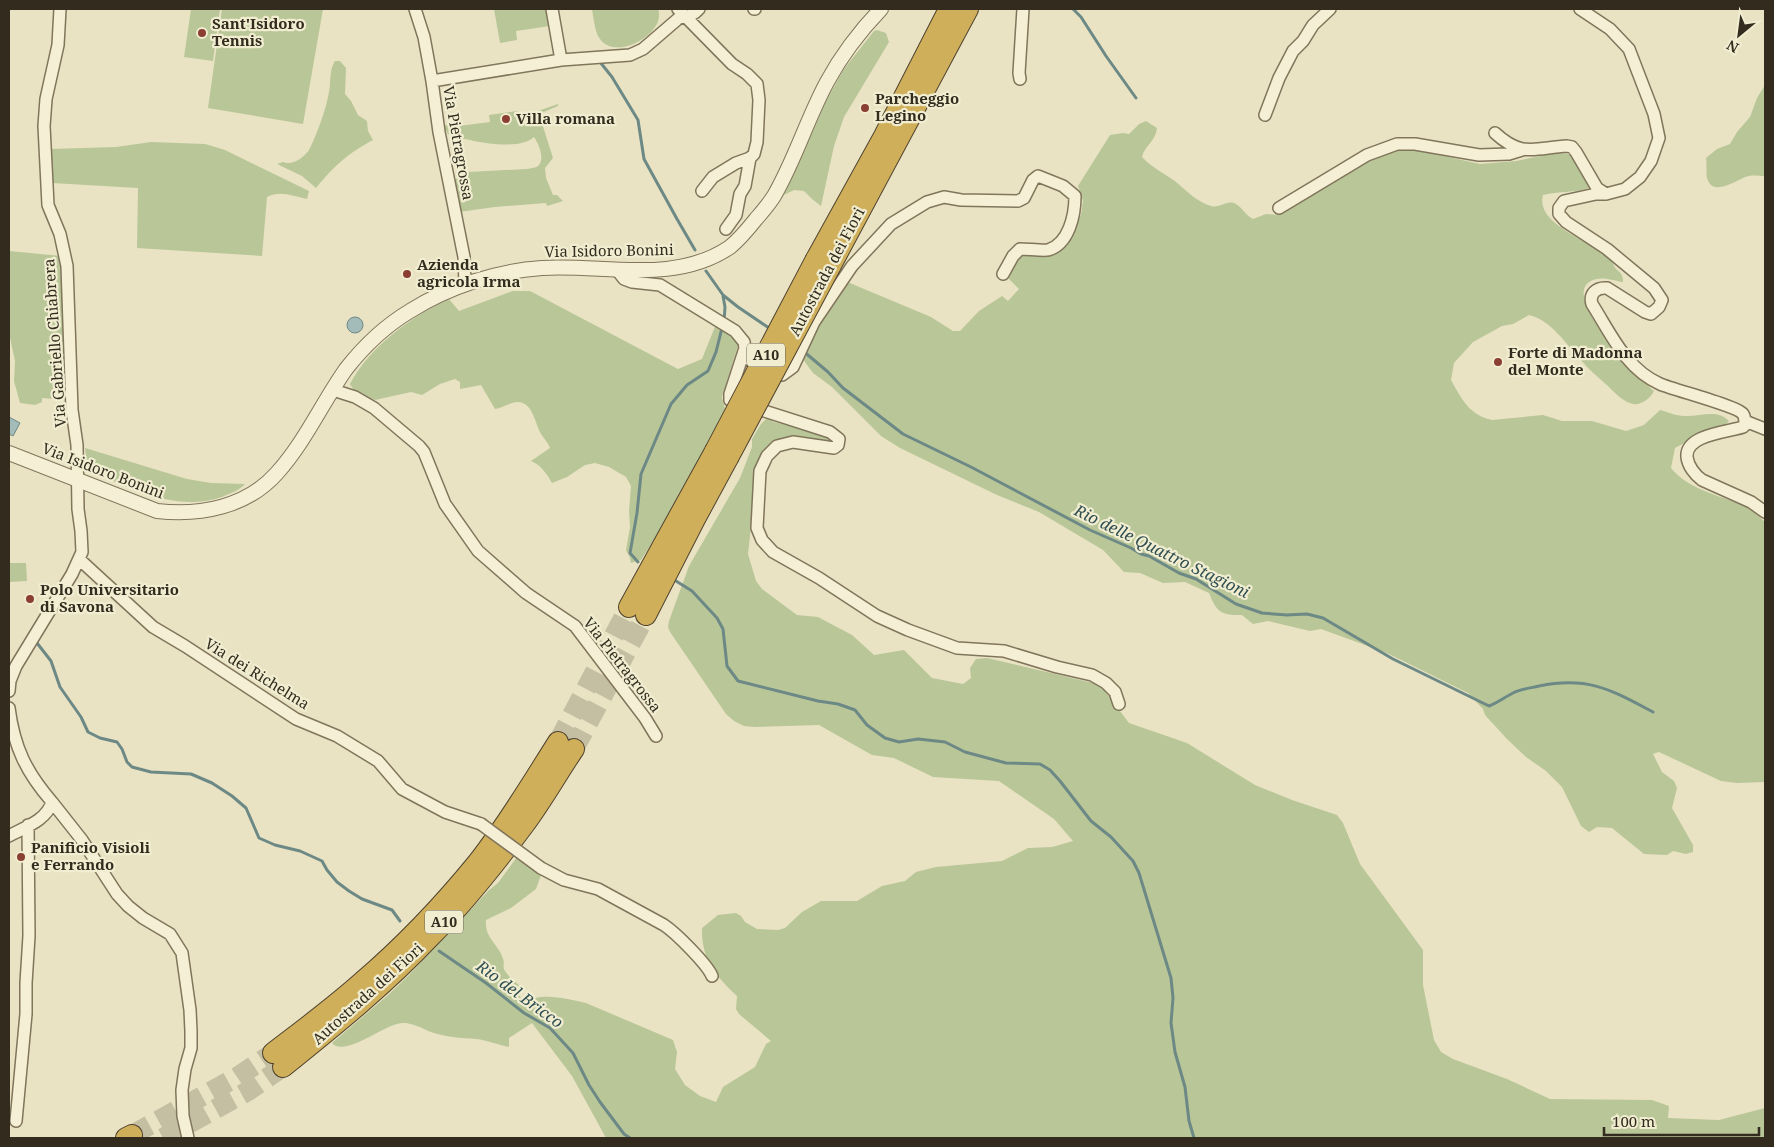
<svg xmlns="http://www.w3.org/2000/svg" width="1774" height="1147" viewBox="0 0 1774 1147" font-family="'Noto Serif',serif">
  <style>
    .green { fill: #b9c698 }
    .water { fill: #a4bcb9; stroke: #6d8986 }
    .lines { fill: none; stroke-linecap: round; stroke-linejoin: round }
    .stream { stroke: #6d8986; stroke-width: 3 }
    .motorway-tunnel { stroke: #c4bea2; stroke-width: 20; stroke-dasharray: 20 10; stroke-linecap: butt }
    .minor-casing { stroke: #81755c; stroke-width: 14 }
    .tertiary-casing { stroke: #81755c; stroke-width: 16 }
    .motorway-casing { stroke: #4f432f; stroke-width: 22 }
    .minor { stroke: #f5f0d5; stroke-width: 11 }
    .tertiary { stroke: #f5f0d5; stroke-width: 14 }
    .motorway { stroke: #d0af5b; stroke-width: 20 }
    .minor-bridge-casing { stroke: #81755c; stroke-width: 14; stroke-linecap: butt }
    .motorway-bridge-casing { stroke: #4f432f; stroke-width: 22; stroke-linecap: butt }
    .minor-bridge { stroke: #f5f0d5; stroke-width: 11 }
    .motorway-bridge { stroke: #d0af5b; stroke-width: 20 }
    .poi-dot { fill: #8a3f32; stroke: #f1edd1; stroke-width: 2 }
    .labels { text-anchor: middle; stroke-width: 4.5; stroke-linejoin: round; paint-order: stroke }
    .shield { fill: #f1edd1; stroke: #6b6554; stroke-width: 1 }
    .shield-label { font-size: 14px; font-weight: bold; fill: #322b1e }
    .poi-label { font-size: 15px; font-weight: bold; fill: #322b1e; stroke: #f1edd1; text-anchor: start }
    .street-label { font-size: 15px; fill: #322b1e; stroke: #f1edd1 }
    .water-label { font-size: 16px; font-style: italic; fill: #2f4e51; stroke: #f1edd1 }
  </style>
  <rect width="100%" height="100%" fill="#e9e3c3"/>
  <!-- green -->
  <path class="green" d="M191,9H220L213,61L184,57Z
    M222,9H323L303,124L208,108Z
    M494,9H547L550,26L516,31L517,40L500,43Z
    M592,9H658C659,11 659,14 659,17C657,38 612,62 598,36C595,30 593,16 592,9Z
    M877,30L886,33L889,42L844,117L834,146L821,206L812,199L804,191L794,190L784,195L827,99L844,69L874,31Z
    M335,61H340L346,68L345,94L351,101L358,115L367,121L368,131L373,140C347,154 335,165 316,188L302,176L277,164L283,162C293,166 304,157 309,150C317,134 326,110 329,92C331,82 329,70 335,61Z
    M1765,85V176C1760,176 1754,175 1749,176C1738,178 1713,199 1707,178C1706,172 1707,164 1706,158L1717,149L1730,144L1737,132L1750,117L1757,98Z
    M558,104V106L539,114L553,158L545,168L546,178L553,195H557L563,201L547,206L546,203L495,207L459,212L454,179L464,178L468,172L527,169C531,168 537,168 539,165C545,157 538,143 534,137C519,152 467,141 448,134L442,125L459,126L490,122L489,115L517,111L518,118Z
    M1146,121L1157,128C1156,141 1145,145 1142,157C1152,168 1164,173 1176,182C1187,191 1197,202 1211,206C1220,209 1227,199 1236,204C1243,208 1245,215 1253,219L1266,214L1278,215L1348,171L1393,150L1412,149L1480,164L1516,161L1555,153L1570,154L1575,159L1589,188C1574,193 1559,191 1543,195C1535,224 1590,241 1607,256C1612,259 1613,265 1616,269C1621,273 1623,275 1623,282C1616,281 1604,277 1597,279C1550,288 1641,379 1654,391C1651,398 1640,406 1633,404C1622,401 1615,393 1608,386C1598,377 1588,369 1580,359C1565,343 1551,320 1529,315L1513,324L1502,326L1473,342L1454,363L1451,380C1461,398 1470,416 1492,420L1543,415L1562,421H1592L1626,431L1644,425L1660,410C1668,412 1676,416 1684,416C1700,417 1717,408 1729,421L1724,426L1710,429L1675,448L1671,468C1689,491 1725,496 1750,509C1756,512 1760,518 1765,522V782L1737,783L1721,781L1659,752L1653,754L1662,772L1674,781L1677,788L1672,808L1693,845V852L1686,854L1673,851L1667,855L1644,854L1612,828L1597,827L1589,832L1581,826L1562,787L1546,771L1526,757L1507,739L1485,715L1483,709L1468,693L1387,653L1321,629L1310,631L1268,621L1253,624L1242,615C1221,615 1217,613 1209,593L1185,582L1163,583L1140,573L1124,572L1103,550L1039,512L997,495L900,448L881,436L832,387L813,373L802,358L806,344L845,281L931,317L953,331H960L979,311L1002,296L1008,301L1019,289L1006,276L1012,265L1021,255L1041,253L1072,231L1081,215L1083,201L1078,186L1110,135L1123,133L1129,134L1139,124Z
    M151,142L205,144L225,150L309,191L307,199C293,196 280,190 267,197L262,256L137,248L138,188L52,183L50,149L116,147Z
    M9,251L61,256L66,273V387L55,386L54,399L42,398V402L35,405L20,403L14,381L15,361L9,333Z
    M513,291H530L678,369L702,359L716,324L735,334L739,342L722,397L726,413L663,526L641,560L631,563L630,558L626,550L630,527L629,511L631,486L626,477L609,467L595,463L585,465L567,477L552,483C547,474 541,465 531,461L550,448C548,442 543,438 540,432C535,422 532,402 518,402C510,402 503,408 495,409L481,385L460,389V382L455,379L440,384L422,395L411,392L375,400L355,392L350,384C370,346 411,317 449,299L459,311Z
    M767,418L774,422L825,434L833,441L829,444L772,443L753,509L748,554L756,581L762,589L797,615L818,617L852,635L874,655L904,650L932,678L963,684L971,678L970,668L976,659L987,658L1093,683L1104,690L1129,723L1187,743L1255,785L1292,800L1337,815L1343,823L1360,864L1423,950V985L1434,1040L1441,1052L1453,1059L1507,1079L1550,1099L1652,1100L1669,1106L1668,1118L1719,1120L1765,1108V1138H606L572,1076L532,1023L509,1038V1047C498,1045 487,1040 476,1039C460,1038 446,1037 431,1032C422,1028 411,1022 402,1023C384,1024 345,1058 332,1043L387,996L409,975L489,890L498,883L517,857L541,875L536,889L511,908L486,920C484,938 499,944 503,959C505,964 502,966 505,971C509,977 516,983 522,987L519,995L524,1003C540,991 568,999 586,1003L673,1040L677,1052L675,1069L685,1085L700,1096L716,1102L723,1087L755,1067L766,1044L771,1041L739,1014L736,1009L737,996C716,976 701,959 702,928L718,915L736,913L741,916L745,922L757,929L778,930L785,928L802,912L821,901H857L882,886L905,881L916,872L936,867L1002,861L1028,848L1052,847L1073,841L1054,819L999,781L933,777L894,758L872,755L819,725L755,727L744,726L734,721L726,714L670,632L668,627L669,621L689,566L740,478L752,447V439L761,424Z
    M85,448L187,479L211,483L245,484C238,491 231,493 222,497C176,513 130,487 88,471Z
    M9,563H26L27,581L9,582Z"/>
  <!-- water -->
  <path class="water" d="M347 325a8 8 0 1 1 16 0a8 8 0 1 1-16 0Z
    M9,417L20,423L13,436L9,434Z"/>
  <g class="lines">
    <!-- stream -->
    <path class="stream" d="M1073,9L1081,17L1106,56L1136,98
      M600,62L612,77L638,120L644,159L677,219L695,250
      M706,271L723,295L738,307L772,330
      M723,296L725,307L724,322
      M802,350L828,372L843,388L903,434L971,467L1090,530L1131,548L1141,554L1149,556L1179,573L1196,579L1236,604L1262,613L1287,615L1307,614L1323,618L1393,659L1489,706C1497,703 1505,697 1513,693C1520,689 1531,688 1539,686C1589,676 1611,690 1653,712
      M638,562L630,553L637,513L641,474L671,404L687,385L708,371L716,352L722,328
      M676,581L692,591L717,618L723,629L727,666L738,681L818,701L838,704L855,710L867,725L885,738L899,742L918,739L945,742L965,752L1006,763L1040,764L1050,770L1060,781L1091,821L1111,837L1133,861L1139,873L1171,978L1173,998L1171,1023L1175,1052L1185,1087L1189,1121L1194,1138
      M37,643L51,661L60,687L81,717L88,732L100,738L117,742L122,749L127,762L132,767L151,772L191,774L212,783L232,796L246,808L259,838L275,845L300,851L322,861L327,870L337,882L349,891L362,899L392,910L400,921
      M439,951L486,983L524,1013L550,1028L573,1053L589,1085L600,1102L624,1134L630,1138"/>
    <!-- motorway-tunnel -->
    <path class="motorway-tunnel" d="M558,742L629,607
      M574,749L646,615
      M132,1135L237,1077L273,1053
      M163,1138L248,1091L283,1067"/>
    <!-- minor casing -->
    <g class="minor-casing">
      <path id="minor" d="M415,9L424,37L432,81L439,132L464,257L465,284
        M552,9L561,60L630,55L643,49L679,18C688,17 694,15 699,9
        M678,9L732,64L747,74L757,84L759,100L757,142L754,154L750,158L736,163L713,177L702,191
        M754,9H755
        M1580,9L1610,29L1629,49L1654,114L1659,138L1651,161L1640,177L1625,189L1606,194H1596L1564,201L1559,208V214L1566,222L1607,249L1654,288L1662,300L1659,307L1651,314L1645,312L1607,288C1596,287 1589,294 1592,304C1611,334 1626,369 1660,384C1674,390 1737,406 1743,414C1745,417 1745,421 1745,425L1743,427C1727,432 1685,435 1687,457C1688,466 1695,475 1702,480L1751,502L1765,512
        M1020,79L1019,73L1023,9
        M432,81L561,60
        M1265,115L1279,78L1293,51L1303,41L1313,25L1330,9
        M1495,133C1522,158 1535,148 1567,146L1572,147L1576,152L1597,188L1606,194
        M1279,208L1367,155L1397,144H1415L1479,155L1509,154L1522,150
        M726,229L736,215L740,194L745,186L750,158
        M617,270L624,279L632,282L660,285L735,331L744,342L745,348L730,394V400L830,432L839,439L838,445L834,448L793,442L777,446L767,456L760,471L757,528L762,540L773,552L819,578L877,616L908,630L957,648L1004,651L1057,667L1092,675L1106,683L1115,692L1119,704
        M744,354C754,366 767,371 782,375L793,367L814,322L852,266L891,224L927,202L944,197L961,200L1018,201L1024,198L1033,180L1038,176L1063,186L1075,196C1075,215 1069,244 1048,250C1044,251 1027,249 1020,249L1013,256L1003,274
        M333,390L355,397L374,408L419,446L424,452L445,504L478,551L526,593L575,626L645,718L656,736
        M1745,421L1765,429
        M79,559L153,627L185,646L296,719L337,736L378,761L402,789L445,812L481,824
        M9,691L10,681L16,666L72,574L82,552L81,531L78,509L77,445L72,410L67,266L60,234L48,205L44,126L46,99L58,45L60,9
        M9,708C14,747 26,772 52,802C46,821 25,827 9,836
        M52,802L82,840L117,894L128,906L143,918L170,934L182,953L190,1010L191,1031V1048L185,1069L182,1090L183,1116L188,1138
        M541,868L564,880L598,889L664,925C676,933 707,964 712,976
        M16,1121L26,1014V983L29,936L28,825"/>
    </g>
    <!-- tertiary casing -->
    <g class="tertiary-casing">
      <path id="tertiary" d="M9,453L157,511C200,516 247,507 277,473C305,442 322,403 346,369C364,346 385,326 410,311C448,287 496,271 542,268C604,264 674,285 730,247C740,239 748,229 756,219C762,212 769,204 774,196C795,160 807,119 827,82C841,56 860,31 881,9"/>
    </g>
    <!-- motorway casing -->
    <g class="motorway-casing">
      <path id="motorway" d="M816,259L884,136L949,9
        M830,267L968,9
        M629,607L715,451
        M646,615L695,519L728,458
        M273,1053C303,1030 334,1007 362,982C404,946 443,905 478,862C507,825 532,783 558,742
        M283,1067C334,1026 386,984 431,936C465,902 495,864 524,825C542,801 557,774 574,749
        M126,1138L132,1135"/>
    </g>
    <!-- minor -->
    <use href="#minor" class="minor"/>
    <!-- tertiary -->
    <use href="#tertiary" class="tertiary"/>
    <!-- motorway -->
    <use href="#motorway" class="motorway"/>
    <!-- minor-bridge casing -->
    <g class="minor-bridge-casing">
      <path id="minor-bridge" d="M481,824L541,868"/>
    </g>
    <!-- motorway-bridge casing -->
    <g class="motorway-bridge-casing">
      <path id="motorway-bridge" d="M715,451L816,259
        M728,458L830,267"/>
    </g>
    <!-- minor-bridge -->
    <use href="#minor-bridge" class="minor-bridge"/>
    <!-- motorway-bridge -->
    <use href="#motorway-bridge" class="motorway-bridge"/>
  </g>
  <!-- markers -->
  <g class="poi-dot">
    <circle cx="202" cy="33" r="5"/>
    <circle cx="865" cy="108" r="5"/>
    <circle cx="506" cy="119" r="5"/>
    <circle cx="407" cy="274" r="5"/>
    <circle cx="1498" cy="362" r="5"/>
    <circle cx="30" cy="599" r="5"/>
    <circle cx="21" cy="857" r="5"/>
  </g>
  <g class="labels">
    <!-- shield labels -->
    <g class="shield">
      <rect x="747" y="343.5" width="38" height="23" rx="4"/>
      <rect x="425" y="910.5" width="38" height="23" rx="4"/>
    </g>
    <g class="shield-label">
      <text x="766" y="360">A10</text>
      <text x="444" y="927">A10</text>
    </g>
    <!-- poi labels -->
    <g class="poi-label">
      <text x="212" y="29">Sant'Isidoro<tspan x="212" dy="17">Tennis</tspan></text>
      <text x="875" y="104">Parcheggio<tspan x="875" dy="17">Legino</tspan></text>
      <text x="516" y="124">Villa romana</text>
      <text x="417" y="270">Azienda<tspan x="417" dy="17">agricola Irma</tspan></text>
      <text x="1508" y="358">Forte di Madonna<tspan x="1508" dy="17">del Monte</tspan></text>
      <text x="40" y="595">Polo Universitario<tspan x="40" dy="17">di Savona</tspan></text>
      <text x="31" y="853">Panificio Visioli<tspan x="31" dy="17">e Ferrando</tspan></text>
    </g>
    <!-- street labels -->
    <g class="street-label">
      <text transform="translate(458 143) rotate(80)" y="5">Via Pietragrossa</text>
      <text transform="translate(609 251) rotate(-1)" y="5">Via Isidoro Bonini</text>
      <text transform="translate(827 272) rotate(-62)" y="5">Autostrada dei Fiori</text>
      <text transform="translate(55 343) rotate(-94)" y="5">Via Gabriello Chiabrera</text>
      <text transform="translate(103 471) rotate(21)" y="5">Via Isidoro Bonini</text>
      <text transform="translate(622 665) rotate(52)" y="5">Via Pietragrossa</text>
      <text transform="translate(257 674) rotate(32)" y="5">Via dei Richelma</text>
      <text transform="translate(368 994) rotate(-42)" y="5">Autostrada dei Fiori</text>
    </g>
    <!-- water labels -->
    <g class="water-label">
      <text transform="translate(1162 551) rotate(26)" y="6">Rio delle Quattro Stagioni</text>
      <text transform="translate(520 994) rotate(36)" y="6">Rio del Bricco</text>
    </g>
  </g>
  <!-- border -->
  <rect width="1774" height="1147" fill="none" stroke="#322b1e" stroke-width="20"/>
  <!-- north arrow -->
  <g transform="translate(1739 35) rotate(209)" stroke="#f1edd1" stroke-width="4" paint-order="stroke">
  <path d="M0-4L9 19L0 12L-9 19Z" fill="#322b1e"/>
  <text y="-8" font-size="14" font-weight="bold" text-anchor="middle" fill="#322b1e">N</text>
  </g>
  <!-- scale -->
  <path d="M1604 1127v8h155v-8" fill="none" stroke="#322b1e" stroke-width="2.5"/>
  <text x="1612" y="1127" font-size="15" fill="#322b1e" stroke="#f1edd1" stroke-width="4" paint-order="stroke">100 m</text>
</svg>
